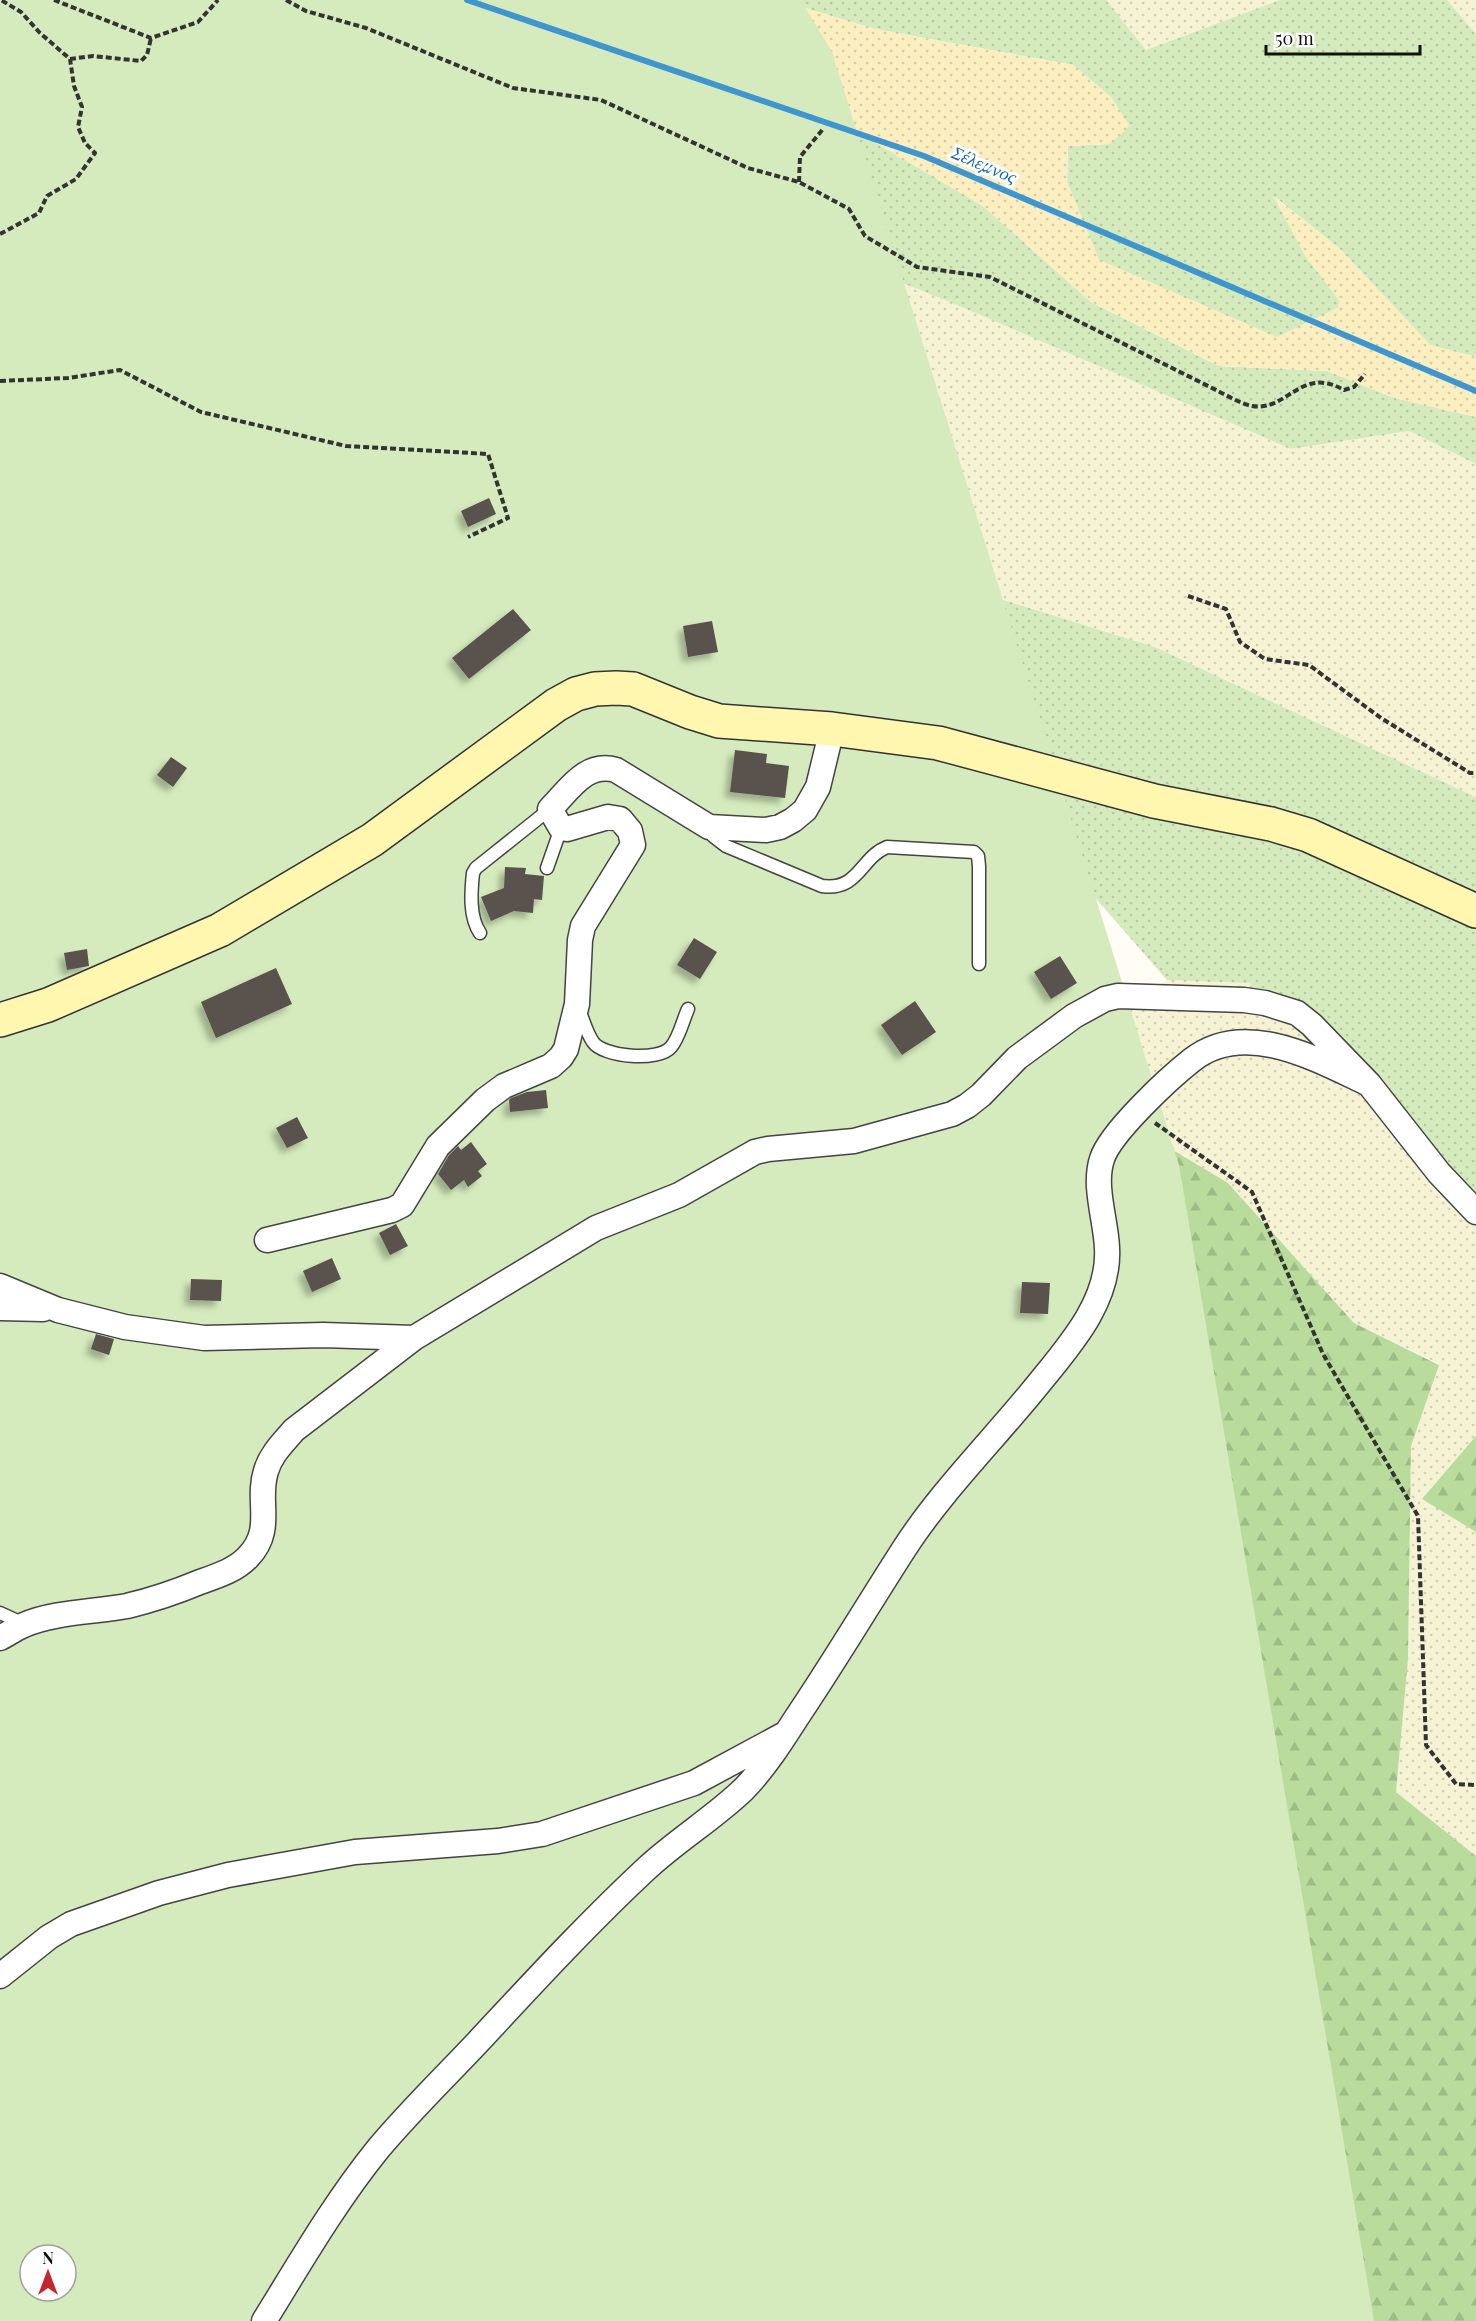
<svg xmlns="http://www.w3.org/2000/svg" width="1476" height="2321" viewBox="0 0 1476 2321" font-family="'Playfair Display',serif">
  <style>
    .farmland { fill: url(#farmland-dots); fill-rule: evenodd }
    .grass { fill: url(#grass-dots) }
    .forest { fill: url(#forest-firs) }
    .sand { fill: url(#sand-dots) }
    .park { fill: #d5ebbd; fill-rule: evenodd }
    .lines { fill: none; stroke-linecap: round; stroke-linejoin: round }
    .stream { stroke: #3f96cf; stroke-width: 6 }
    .building { fill: #5a524d; filter: url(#shadow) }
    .lane-casing { stroke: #444; stroke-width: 15 }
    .street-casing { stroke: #444; stroke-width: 27 }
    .secondary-casing { stroke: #333; stroke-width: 36 }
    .path { stroke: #333; stroke-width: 4; stroke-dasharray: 6 3; stroke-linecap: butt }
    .lane { stroke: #fff; stroke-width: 12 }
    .street { stroke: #fff; stroke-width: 24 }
    .secondary { stroke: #fff6b0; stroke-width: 33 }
    .labels { text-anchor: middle; stroke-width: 6; stroke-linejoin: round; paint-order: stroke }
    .water-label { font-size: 18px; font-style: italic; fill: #1768a6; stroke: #fff }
  </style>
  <defs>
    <pattern id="farmland-dots" width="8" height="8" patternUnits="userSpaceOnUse" patternTransform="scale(1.5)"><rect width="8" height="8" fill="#f6f3d4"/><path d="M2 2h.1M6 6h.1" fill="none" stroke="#d2cfb5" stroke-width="1.8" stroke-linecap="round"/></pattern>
    <pattern id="grass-dots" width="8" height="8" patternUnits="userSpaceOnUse" patternTransform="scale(1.5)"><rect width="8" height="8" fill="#d5ebbd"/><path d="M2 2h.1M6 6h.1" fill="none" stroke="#b6c8a1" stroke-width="1.8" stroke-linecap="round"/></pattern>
    <pattern id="forest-firs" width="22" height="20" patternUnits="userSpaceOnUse" patternTransform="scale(1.5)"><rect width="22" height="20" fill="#b9dc9c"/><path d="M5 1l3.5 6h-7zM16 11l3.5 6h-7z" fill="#9ebc85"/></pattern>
    <pattern id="sand-dots" width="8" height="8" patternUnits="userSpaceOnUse" patternTransform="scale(1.5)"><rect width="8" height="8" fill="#fbeec1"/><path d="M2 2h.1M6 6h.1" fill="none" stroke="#d6cba5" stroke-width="1.8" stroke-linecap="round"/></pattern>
    <filter id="shadow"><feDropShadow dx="-5.5" dy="5.5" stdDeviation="3" flood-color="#0004"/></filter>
  </defs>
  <rect width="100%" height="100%" fill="#fffdf5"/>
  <!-- farmland -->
  <path class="farmland" d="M1106,0H1280L1146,50Z
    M1447,0H1476V34Z
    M0,20L684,194L971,311L1291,449L1409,431L1476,464V797L1155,647L952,584L956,1131L1167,980L1249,982L1365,1097L1476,1216V1436L1423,1499L1476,1532V1856L1396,1792L1408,1659L1411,1446L1439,1364L1354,1323L1228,1183L169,2321H0ZM30,2255H66V2291H30Z"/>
  <!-- grass -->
  <path class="grass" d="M0,0L822,111L983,206L1091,302L1219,366L1327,371L1395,398L1476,417V464L1409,431L1291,449L971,311L685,194Z
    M778,0H1106L1146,50L1280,0H1447L1476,34V357L1430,345L1340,249L1275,197L1306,257L1340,301L1338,308L1277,338L1099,260L1067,182L1068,146L1110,144L1112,98L1073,65L875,29Z
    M952,584L1155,647L1476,797V1216L1365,1097L1249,983L1167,980L1056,853Z"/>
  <!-- forest -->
  <path class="forest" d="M1151,1137L1228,1183L1354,1323L1439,1365L1411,1446L1408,1659L1396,1792L1476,1856V2321H263Z
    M1476,1436V1532L1422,1499Z"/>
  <!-- sand -->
  <path class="sand" d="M778,0L875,29L1073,65L1112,98L1130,126L1110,144L1068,146L1067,182L1099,260L1277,337L1337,308L1340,301L1306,257L1273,196L1340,249L1430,345L1476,357V417L1395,398L1327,371L1219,366L1091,302L983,206L822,111Z"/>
  <!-- park -->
  <path class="park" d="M0,0H801L832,52L1179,1165L1374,2321H0ZM30,2255H66V2291H30Z"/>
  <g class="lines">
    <!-- stream -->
    <path class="stream" d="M467,0L924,156L1476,391"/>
  </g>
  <!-- building -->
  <path class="building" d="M489,498L496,514L468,527L461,511Z
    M513,609L531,630L469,679L452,658Z
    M712,621L718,652L688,657L683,626Z
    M735,750L767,754L766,763L789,766L785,798L730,792Z
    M171,757L187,768L173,787L157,775Z
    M505,867L526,868L525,874L544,876L542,900L534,899L533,913L514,911L491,921L481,897L504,888Z
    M694,938L717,952L700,979L677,965Z
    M87,949L89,966L67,970L64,953Z
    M1060,956L1077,983L1051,999L1034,972Z
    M276,968L292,1004L216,1038L201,1002Z
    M915,1001L936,1032L902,1055L881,1025Z
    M546,1090L548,1108L510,1112L509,1100L511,1098L527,1092Z
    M297,1117L308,1138L287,1148L276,1128Z
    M471,1142L487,1164L478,1171L482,1176L468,1187L464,1180L451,1190L438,1174L449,1155L458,1146L461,1150Z
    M396,1224L408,1246L390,1255L379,1233Z
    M332,1258L341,1279L312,1292L303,1271Z
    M191,1279L222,1280L221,1301L190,1300Z
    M1022,1282L1050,1283L1048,1314L1020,1313Z
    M96,1334L114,1339L109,1355L91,1349Z"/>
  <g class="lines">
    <!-- lane casing -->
    <g class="lane-casing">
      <path id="lane" d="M709,827L713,836L726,846L822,886C859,891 860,858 887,847L974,852L978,856L979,866V964
        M547,868L561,828
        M480,933C469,917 471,892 473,873L476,868L550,809
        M578,1008C583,1018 586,1032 593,1042C603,1057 659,1062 671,1047C679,1038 683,1020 688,1009
        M0,1613L24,1624"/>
    </g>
    <!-- street casing -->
    <g class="street-casing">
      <path id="street" d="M267,1240L392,1210L402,1205L438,1146L485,1100L504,1086L551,1066L561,1057L566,1049L577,1004L580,940L583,926L633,845L630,831L620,819L608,817L567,829L561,828L550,809C569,790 586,761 616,770L709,827L766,830L780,827L793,820L805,810L818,787L832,729
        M0,1286L58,1310L125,1327L204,1338L323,1335L414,1338L596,1228L679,1195L755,1152L768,1149L854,1141L952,1114L967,1106L981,1095L1017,1058L1074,1016L1105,999L1118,996L1244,1000L1265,1003L1297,1013L1312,1025L1369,1084L1439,1173L1476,1212
        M0,1308L43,1309
        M0,1638C8,1634 16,1628 24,1625C53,1612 95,1612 127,1606C152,1600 176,1592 200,1582C217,1576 236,1570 248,1557C275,1529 256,1502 266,1471C271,1454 283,1443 294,1430L414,1338
        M0,1976L49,1937L71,1924L159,1893L228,1875L355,1852L498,1841L542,1834L694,1783L783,1735
        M264,2321C300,2263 335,2202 378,2149C409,2112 444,2078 477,2043C532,1984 587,1924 646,1869C677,1840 714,1818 744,1789C765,1767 781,1742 797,1717C834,1662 868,1605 904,1549C942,1490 996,1437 1040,1382C1071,1344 1110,1300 1107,1248C1106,1220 1093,1186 1102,1159C1110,1133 1169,1078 1192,1060C1245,1018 1318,1060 1369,1084"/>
    </g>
    <!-- secondary casing -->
    <g class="secondary-casing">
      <path id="secondary" d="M0,1020L48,1005L220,930L372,840L556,705L576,694L595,689L616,688L633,689L690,712L719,721L832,729L938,743L1154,801L1271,824L1308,835L1476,911"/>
    </g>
    <!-- path -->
    <path class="path" d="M54,0L151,38L198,22L218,0
      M286,0L306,11L366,28L513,88L601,100L748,168L799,182L849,209L865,236L917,267L990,277L1218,391C1228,396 1241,404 1252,406C1288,412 1300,365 1344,390L1354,387L1365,374
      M70,59L93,56L141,61L147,55L151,38
      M799,182L800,157L823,129
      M0,234L39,213L47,196L76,179L95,153L85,143L78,127L82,107L74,86L70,59L40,33L21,12L1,0
      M0,381L68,378L120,370L201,412L346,446L488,454L508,518L468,537
      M1188,596L1226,609L1240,642L1265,659L1309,665L1381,718L1470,773H1476
      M1155,1123L1252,1192L1323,1354L1418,1516L1426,1745L1456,1784L1476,1785"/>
    <!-- lane -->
    <use href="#lane" class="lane"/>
    <!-- street -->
    <use href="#street" class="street"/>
    <!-- secondary -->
    <use href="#secondary" class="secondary"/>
  </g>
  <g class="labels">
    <!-- water labels -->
    <g class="water-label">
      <text transform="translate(984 165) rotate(23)" y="6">Σέλεμνος</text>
    </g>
  </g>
  <!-- north arrow -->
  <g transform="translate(48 2273)"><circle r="28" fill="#ffffff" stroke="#a0a0a0" stroke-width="1.5"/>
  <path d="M0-4.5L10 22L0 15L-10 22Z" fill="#c4262e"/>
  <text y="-9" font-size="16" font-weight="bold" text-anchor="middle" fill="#111111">N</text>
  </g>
  <!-- scale -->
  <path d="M1266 45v9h154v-9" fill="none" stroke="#111111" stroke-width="3"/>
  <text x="1275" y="45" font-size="18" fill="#111111" stroke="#ffffff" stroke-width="4.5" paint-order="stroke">50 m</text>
</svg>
